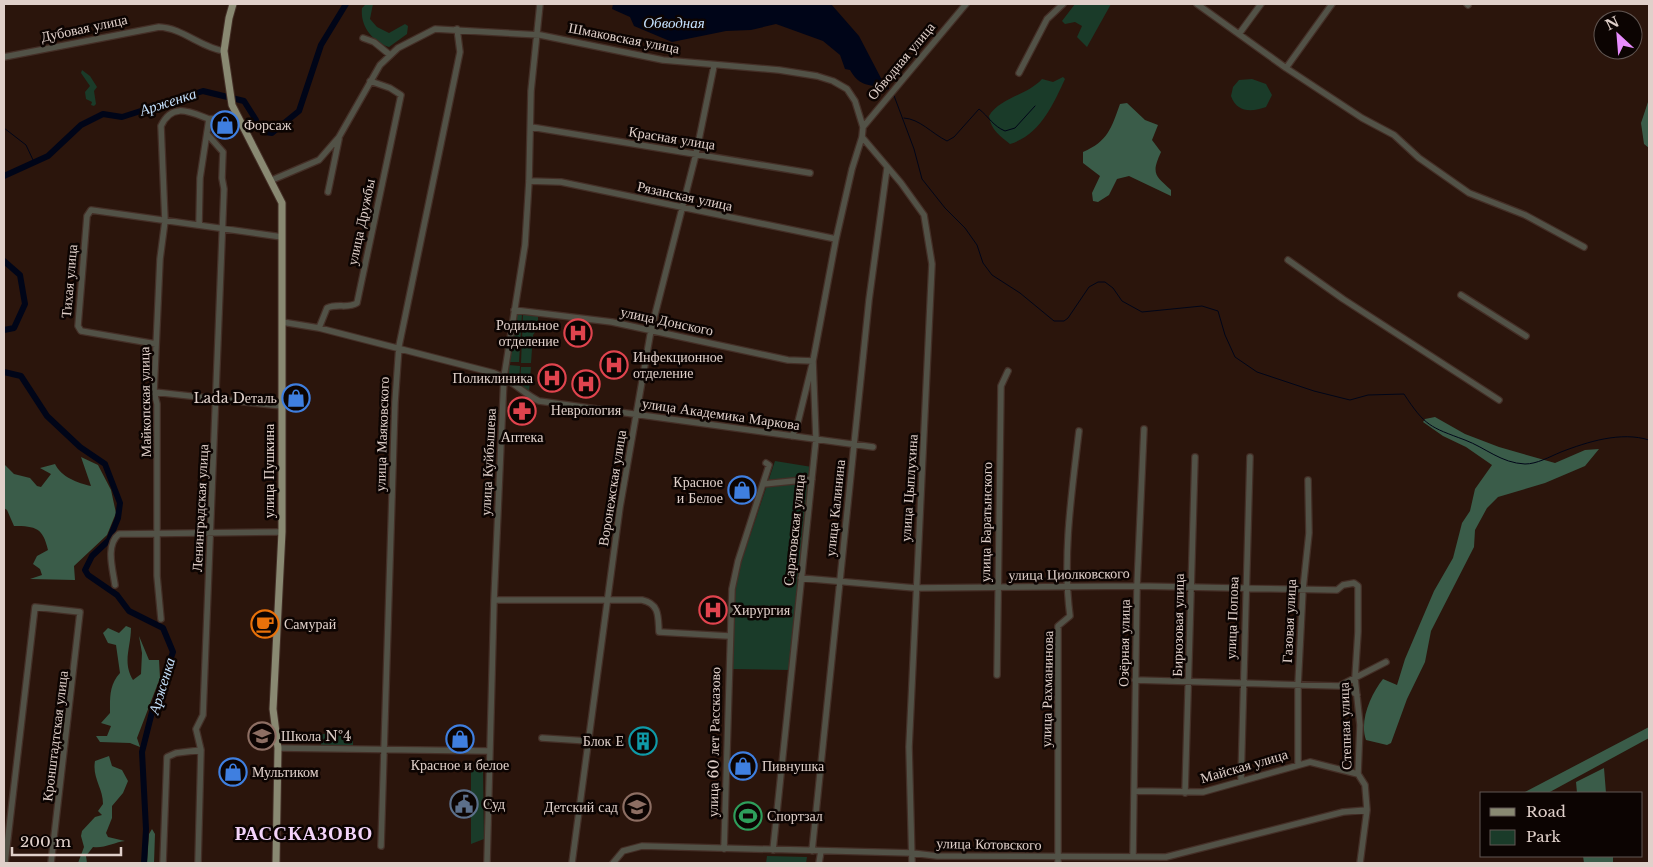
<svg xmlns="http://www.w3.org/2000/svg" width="1653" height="867" viewBox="0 0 1653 867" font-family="'Libre Baskerville',serif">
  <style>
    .green { fill: #1a3b29 }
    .forest { fill: #3a5c49 }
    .water { fill: #000518 }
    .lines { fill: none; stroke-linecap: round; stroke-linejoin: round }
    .stream { stroke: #000518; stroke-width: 1 }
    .river { stroke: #000518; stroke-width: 6 }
    .minor-casing { stroke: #442f27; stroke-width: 8 }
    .major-casing { stroke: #442f27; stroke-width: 9 }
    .minor { stroke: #525247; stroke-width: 5.5 }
    .major { stroke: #898972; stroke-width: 7 }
    .labels { text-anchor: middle; stroke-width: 5; stroke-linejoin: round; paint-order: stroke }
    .street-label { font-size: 14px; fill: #e0d0ca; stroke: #0c0402 }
    .poi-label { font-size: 14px; fill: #e0d0ca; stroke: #0c0402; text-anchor: start }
    .water-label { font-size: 15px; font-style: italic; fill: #c4e0fc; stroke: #0c0402 }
    .district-label { font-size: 19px; font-weight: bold; letter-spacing: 1px; fill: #f3d4fa; stroke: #0c0402 }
  </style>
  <rect width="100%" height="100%" fill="#2b150c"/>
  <!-- green -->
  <path class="green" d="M373,4L370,19L377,27L389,33L405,24L408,26L407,34L389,47C372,41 360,26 362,8L365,5Z
    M1075,4H1111L1087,47L1077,37L1082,26L1075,22L1065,24L1062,21Z
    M82,70L90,76L97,87L94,91L96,104L94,106L91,105L92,102L86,99L85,92L90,86L81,73Z
    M1063,77L1065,79C1053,105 1040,135 1010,144C1000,136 991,130 989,116C999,98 1028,95 1042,79L1053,82Z
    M1252,79L1266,84L1272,95L1266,107C1252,112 1237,113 1231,96L1233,87L1239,80Z
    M517,314H522L519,362H510Z
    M523,314L538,315V328L533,335L531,363H521Z
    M509,365L520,366L519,386L509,378Z
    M521,367H531L529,392L520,387Z
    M775,461L812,467L791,670L732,669L734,584Z
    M321,734H353V746H321Z
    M471,770H483L484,839L471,844Z
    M767,856L807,857L806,863H766Z"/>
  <!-- forest -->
  <path class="forest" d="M1649,99V148L1644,144L1641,123Z
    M1127,103L1145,120L1158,125L1152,140L1161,152C1151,174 1155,175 1171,190V196L1129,176L1117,179L1109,195L1098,202L1093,201L1092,193L1100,176L1083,163V152C1108,141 1111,129 1120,104Z
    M1435,417L1465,434L1499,447L1555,463L1585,450L1599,449L1585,466L1545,483L1498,497L1487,508L1475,530L1474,547L1431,631L1425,662L1407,699L1391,743L1387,745L1366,740C1359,721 1371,694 1383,679L1397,685L1405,659L1434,591L1453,558L1462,523L1470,511L1475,489L1492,465L1466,447L1443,436L1423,422L1425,419Z
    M81,457L98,465L111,490L116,513L107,535L74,566L75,580L30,579L42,575L40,569L33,564L37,556L48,550C43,528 36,526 14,526L7,510L4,508V468L5,465L14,474L30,478L37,486L41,487L51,474L40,468L55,464C61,477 78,483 91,486Z
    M126,626L131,628C131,647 122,662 133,680L141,674L142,653L139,636L149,660H159L160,678L137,738L140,747L130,743L100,742L96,736H107L111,726L101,723L110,713C110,698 109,685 120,673L116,645L108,643L103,633L108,628L119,633Z
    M1649,727V738L1548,793H1523Z
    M109,756L112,766L122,770L128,781L123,793L112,806V818L106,833L108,837L125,841C115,842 103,849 93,847L86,856L87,863H78L84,847L81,836L82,831L95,817L102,815L98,811L103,804C103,788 92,778 95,761Z
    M1604,768L1606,793H1577L1576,782Z
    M152,829L155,834L154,863H147L149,834Z
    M1583,856H1613V863H1584Z"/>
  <!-- water -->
  <path class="water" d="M613,4H831L859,36L883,82L889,84V89L885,90C869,82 861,89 850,70L845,69L840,55L823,41L776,24L751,30L726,31L672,42L634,26L630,17L612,9Z"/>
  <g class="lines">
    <!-- stream -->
    <path class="stream" d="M893,93L914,149L922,179L945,208L965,228L977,245L983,263L992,275L1020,293L1054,321H1064L1068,318L1089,287L1098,282H1105L1113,288L1122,301L1142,312L1202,306L1218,311L1225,335L1235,357L1257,372L1314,391L1350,400L1368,395L1404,394C1425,426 1430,427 1465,440C1486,448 1501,463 1525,464C1537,464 1549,457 1561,452C1587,442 1621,431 1649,440
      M904,118C920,119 931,133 947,141L954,137L979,109C989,117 993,126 1005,131L1015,128L1035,106
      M4,128L26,145L34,162"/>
    <!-- river -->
    <path class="river" d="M4,176L48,156L81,125L103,114L122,117L203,91L244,101L256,120V126L265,132L272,133L299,111L321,45L346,4
      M4,261L20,275L25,304L14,328L4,330
      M4,372L21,376L47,416L80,447L105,464L120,503L118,518L109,540L92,556L85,570L88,575L117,595L129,611L163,628L173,652L152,712L142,752L146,829L144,863"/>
    <!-- minor casing -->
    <g class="minor-casing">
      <path id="minor" d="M1197,4L1286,68L1362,118L1394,135L1419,158L1469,193L1525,215L1584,247
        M1467,4L1468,5
        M1239,34L1261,4
        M363,38L374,42L390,55
        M4,57L159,27C183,28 201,48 224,51
        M1286,68L1332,4
        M1019,73L1047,19L1063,4
        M531,127L810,173
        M862,137L901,183L924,215L932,264L909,747L912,863
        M272,180L319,160L339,137L380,65L398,48L435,29L540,35L663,60L779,70L817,76L833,81L847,89L855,101L863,127
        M529,181L561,182L836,239
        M328,192L339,139
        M199,225L200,178L209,119L237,117
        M1288,260L1343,299L1499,400
        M1461,295L1526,336
        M514,310L612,322L788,360L813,361
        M282,322L319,328L494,373C510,379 523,393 539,401L873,447
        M319,328L327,308C337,303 348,309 357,303L401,95L390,88L370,81
        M156,344L81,331L78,326L87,216L91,210L282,237
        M154,392L282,406
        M792,436L797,426L813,361L836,239L852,169L862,137L863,127L966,4
        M764,484L812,479
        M801,578L915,588L1137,586L1337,590L1343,585L1354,583L1358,586V632L1355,678L1360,725L1358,774L1365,785L1367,810L1360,863
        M115,585C113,570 105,545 119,534L282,532
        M494,600H642C660,604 658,617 659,632L729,636
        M161,619L157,576V404L154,392L160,259L165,221L161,126C172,102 190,112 209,119
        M997,675L1001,386L1008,371
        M1135,680L1339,686L1386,662
        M1341,686L1347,687L1357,695
        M542,738L588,741
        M278,748L489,751
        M1298,764V685L1303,589L1309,533L1308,480
        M1241,780L1250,457
        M1135,791L1203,792L1310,762L1358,774
        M1185,793L1195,457
        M381,846L395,402L399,346L460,52L457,29
        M724,849L732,589L738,561L769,465L766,463
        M773,850L816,439L813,361
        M812,851L869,300L887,168
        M1133,857L1137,586L1144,429
        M5,863L35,607L80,612L51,863
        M163,863L167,757L176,753L201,750
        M198,863L201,750L196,729L203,715L224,189L222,178L223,152L208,135
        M487,863L494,600L504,377L525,245L529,181L531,91L540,4
        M572,863L620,507L651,330L696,154L714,66
        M613,863L623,851L642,846L912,853L937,856L1166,857L1343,812L1367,810
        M819,863L821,851
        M1058,863V626L1070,616C1062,556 1072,491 1079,431"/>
    </g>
    <!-- major casing -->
    <g class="major-casing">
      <path id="major" d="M233,4L229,18L224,51L232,105L282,203V532L273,709L278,748L276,863"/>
    </g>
    <!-- minor -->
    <use href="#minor" class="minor"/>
    <!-- major -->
    <use href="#major" class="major"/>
  </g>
  <!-- icons -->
  <defs>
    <g id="shop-ring" transform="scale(1.4375)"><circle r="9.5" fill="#0c0402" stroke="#3f7fe0" stroke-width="1.5"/><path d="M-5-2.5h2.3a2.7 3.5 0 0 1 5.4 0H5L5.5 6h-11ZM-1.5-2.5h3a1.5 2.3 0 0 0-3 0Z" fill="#3f7fe0"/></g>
    <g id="hospital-ring" transform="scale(1.4375)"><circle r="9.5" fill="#0c0402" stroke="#e0444e" stroke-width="1.5"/><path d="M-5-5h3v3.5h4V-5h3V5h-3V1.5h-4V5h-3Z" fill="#e0444e"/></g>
    <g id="pharmacy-ring" transform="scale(1.4375)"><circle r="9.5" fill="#0c0402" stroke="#e0444e" stroke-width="1.5"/><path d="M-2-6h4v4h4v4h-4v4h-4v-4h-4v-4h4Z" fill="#e0444e"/></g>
    <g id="cafe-ring" transform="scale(1.4375)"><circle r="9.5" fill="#0c0402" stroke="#e8710a" stroke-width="1.5"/><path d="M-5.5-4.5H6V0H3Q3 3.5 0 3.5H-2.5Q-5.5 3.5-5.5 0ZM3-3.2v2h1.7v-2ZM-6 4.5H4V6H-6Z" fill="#e8710a"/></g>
    <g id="school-ring" transform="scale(1.4375)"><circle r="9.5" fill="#0c0402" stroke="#8d6e63" stroke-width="1.5"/><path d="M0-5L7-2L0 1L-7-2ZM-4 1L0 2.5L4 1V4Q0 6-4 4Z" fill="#8d6e63"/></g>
    <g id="building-ring" transform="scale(1.4375)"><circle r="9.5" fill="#0c0402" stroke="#0f9aa8" stroke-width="1.5"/><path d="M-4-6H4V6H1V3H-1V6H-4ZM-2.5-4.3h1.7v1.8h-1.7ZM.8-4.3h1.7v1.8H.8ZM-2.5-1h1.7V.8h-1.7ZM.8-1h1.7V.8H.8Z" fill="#0f9aa8"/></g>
    <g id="civic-ring" transform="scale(1.4375)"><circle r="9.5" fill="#0c0402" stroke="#5c6f8a" stroke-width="1.5"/><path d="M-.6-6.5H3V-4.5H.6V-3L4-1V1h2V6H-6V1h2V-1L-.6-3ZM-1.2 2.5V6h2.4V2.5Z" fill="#5c6f8a"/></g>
    <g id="stadium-ring" transform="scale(1.4375)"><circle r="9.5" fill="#0c0402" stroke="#2e9e5b" stroke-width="1.5"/><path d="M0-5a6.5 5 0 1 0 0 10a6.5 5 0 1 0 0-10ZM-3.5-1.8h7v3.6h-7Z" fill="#2e9e5b"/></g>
  </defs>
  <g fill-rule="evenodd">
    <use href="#shop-ring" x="225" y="125"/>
    <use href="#hospital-ring" x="578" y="333"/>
    <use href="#hospital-ring" x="614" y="365"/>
    <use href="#hospital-ring" x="552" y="378"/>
    <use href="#hospital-ring" x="586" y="384"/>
    <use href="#shop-ring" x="296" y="398"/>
    <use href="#pharmacy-ring" x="522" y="411"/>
    <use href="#shop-ring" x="742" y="490"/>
    <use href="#hospital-ring" x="713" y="610"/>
    <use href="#cafe-ring" x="265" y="624"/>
    <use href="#school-ring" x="262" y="736"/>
    <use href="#shop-ring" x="460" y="739"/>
    <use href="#building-ring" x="643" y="741"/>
    <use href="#shop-ring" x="743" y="766"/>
    <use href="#shop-ring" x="233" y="772"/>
    <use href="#civic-ring" x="464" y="804"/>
    <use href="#school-ring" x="637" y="807"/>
    <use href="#stadium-ring" x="748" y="816"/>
  </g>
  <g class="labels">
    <!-- street labels -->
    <g class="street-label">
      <text transform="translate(84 28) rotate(-12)" y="5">Дубовая улица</text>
      <text transform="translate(624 38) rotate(11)" y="5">Шмаковская улица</text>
      <text transform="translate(901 61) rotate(-50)" y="5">Обводная улица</text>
      <text transform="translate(672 138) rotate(9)" y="5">Красная улица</text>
      <text transform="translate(685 196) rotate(12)" y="5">Рязанская улица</text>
      <text transform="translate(361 222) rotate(-78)" y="5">улица Дружбы</text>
      <text transform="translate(69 281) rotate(-85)" y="5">Тихая улица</text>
      <text transform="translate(667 321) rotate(12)" y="5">улица Донского</text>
      <text transform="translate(145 402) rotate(-91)" y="5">Майкопская улица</text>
      <text transform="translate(721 414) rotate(8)" y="5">улица Академика Маркова</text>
      <text transform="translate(382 434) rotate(-88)" y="5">улица Маяковского</text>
      <text transform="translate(488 462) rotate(-87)" y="5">улица Куйбышева</text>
      <text transform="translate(269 471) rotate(-90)" y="5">улица Пушкина</text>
      <text transform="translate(612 488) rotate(-81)" y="5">Воронежская улица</text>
      <text transform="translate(909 488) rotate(-86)" y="5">улица Цыплухина</text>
      <text transform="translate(200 508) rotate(-87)" y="5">Ленинградская улица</text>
      <text transform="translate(835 508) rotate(-84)" y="5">улица Калинина</text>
      <text transform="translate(986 522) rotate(-89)" y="5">улица Баратынского</text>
      <text transform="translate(794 530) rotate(-84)" y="5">Саратовская улица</text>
      <text transform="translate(1069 574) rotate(-1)" y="5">улица Циолковского</text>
      <text transform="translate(1232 618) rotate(-88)" y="5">улица Попова</text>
      <text transform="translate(1289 621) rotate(-87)" y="5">Газовая улица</text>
      <text transform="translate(1178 625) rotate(-89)" y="5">Бирюзовая улица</text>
      <text transform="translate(1124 643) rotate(-89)" y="5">Озёрная улица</text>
      <text transform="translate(1047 689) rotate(-89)" y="5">улица Рахманинова</text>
      <text transform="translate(1345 726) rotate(-92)" y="5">Степная улица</text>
      <text transform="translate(55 736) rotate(-83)" y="5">Кронштадтская улица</text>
      <text transform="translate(714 742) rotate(-89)" y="5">улица 60 лет Рассказово</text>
      <text transform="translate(1244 766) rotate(-16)" y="5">Майская улица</text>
      <text transform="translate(989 844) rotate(1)" y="5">улица Котовского</text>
    </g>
    <!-- poi labels -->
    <g class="poi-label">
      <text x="244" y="130">Форсаж</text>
      <text x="559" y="330" text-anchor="end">Родильное<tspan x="559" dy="16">отделение</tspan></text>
      <text x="633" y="362">Инфекционное<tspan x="633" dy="16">отделение</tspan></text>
      <text x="533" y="383" text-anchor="end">Поликлиника</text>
      <text x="277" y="403" text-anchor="end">Lada Dеталь</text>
      <text x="586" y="415" text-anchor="middle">Неврология</text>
      <text x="522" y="442" text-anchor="middle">Аптека</text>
      <text x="723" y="487" text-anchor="end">Красное<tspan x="723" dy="16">и Белое</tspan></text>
      <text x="732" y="615">Хирургия</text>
      <text x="284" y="629">Самурай</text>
      <text x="281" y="741">Школа №4</text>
      <text x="624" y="746" text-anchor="end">Блок Е</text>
      <text x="460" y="770" text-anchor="middle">Красное и белое</text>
      <text x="762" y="771">Пивнушка</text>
      <text x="252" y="777">Мультиком</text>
      <text x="483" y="809">Суд</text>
      <text x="618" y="812" text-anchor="end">Детский сад</text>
      <text x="767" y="821">Спортзал</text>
    </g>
    <!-- water labels -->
    <g class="water-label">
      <text x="674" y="28">Обводная</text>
      <text transform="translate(168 102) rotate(-18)" y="5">Арженка</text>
      <text transform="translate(162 686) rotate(-73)" y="5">Арженка</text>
    </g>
    <!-- district labels -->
    <g class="district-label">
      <text x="304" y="840">РАССКАЗОВО</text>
    </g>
  </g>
  <!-- border -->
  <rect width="1653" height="867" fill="none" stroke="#e0d0ca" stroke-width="10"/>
  <!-- legend -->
  <rect x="1480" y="792" width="162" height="65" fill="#0c0402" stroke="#615652"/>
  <rect x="1490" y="808" width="25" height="8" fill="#898972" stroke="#615652"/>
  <text x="1526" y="817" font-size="15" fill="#e0d0ca">Road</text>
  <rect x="1490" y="830" width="25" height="15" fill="#1a3b29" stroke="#615652"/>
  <text x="1526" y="842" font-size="15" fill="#e0d0ca">Park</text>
  <!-- north arrow -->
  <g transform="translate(1618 35) rotate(334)"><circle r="24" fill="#0c0402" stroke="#615652"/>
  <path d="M0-4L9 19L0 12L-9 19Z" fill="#e98dfe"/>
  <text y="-8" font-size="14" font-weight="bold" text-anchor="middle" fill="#e0d0ca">N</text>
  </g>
  <!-- scale -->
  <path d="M12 847v8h109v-8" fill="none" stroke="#e0d0ca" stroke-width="2.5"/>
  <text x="20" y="847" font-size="15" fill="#e0d0ca" stroke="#0c0402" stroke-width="4" paint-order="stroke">200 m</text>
</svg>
